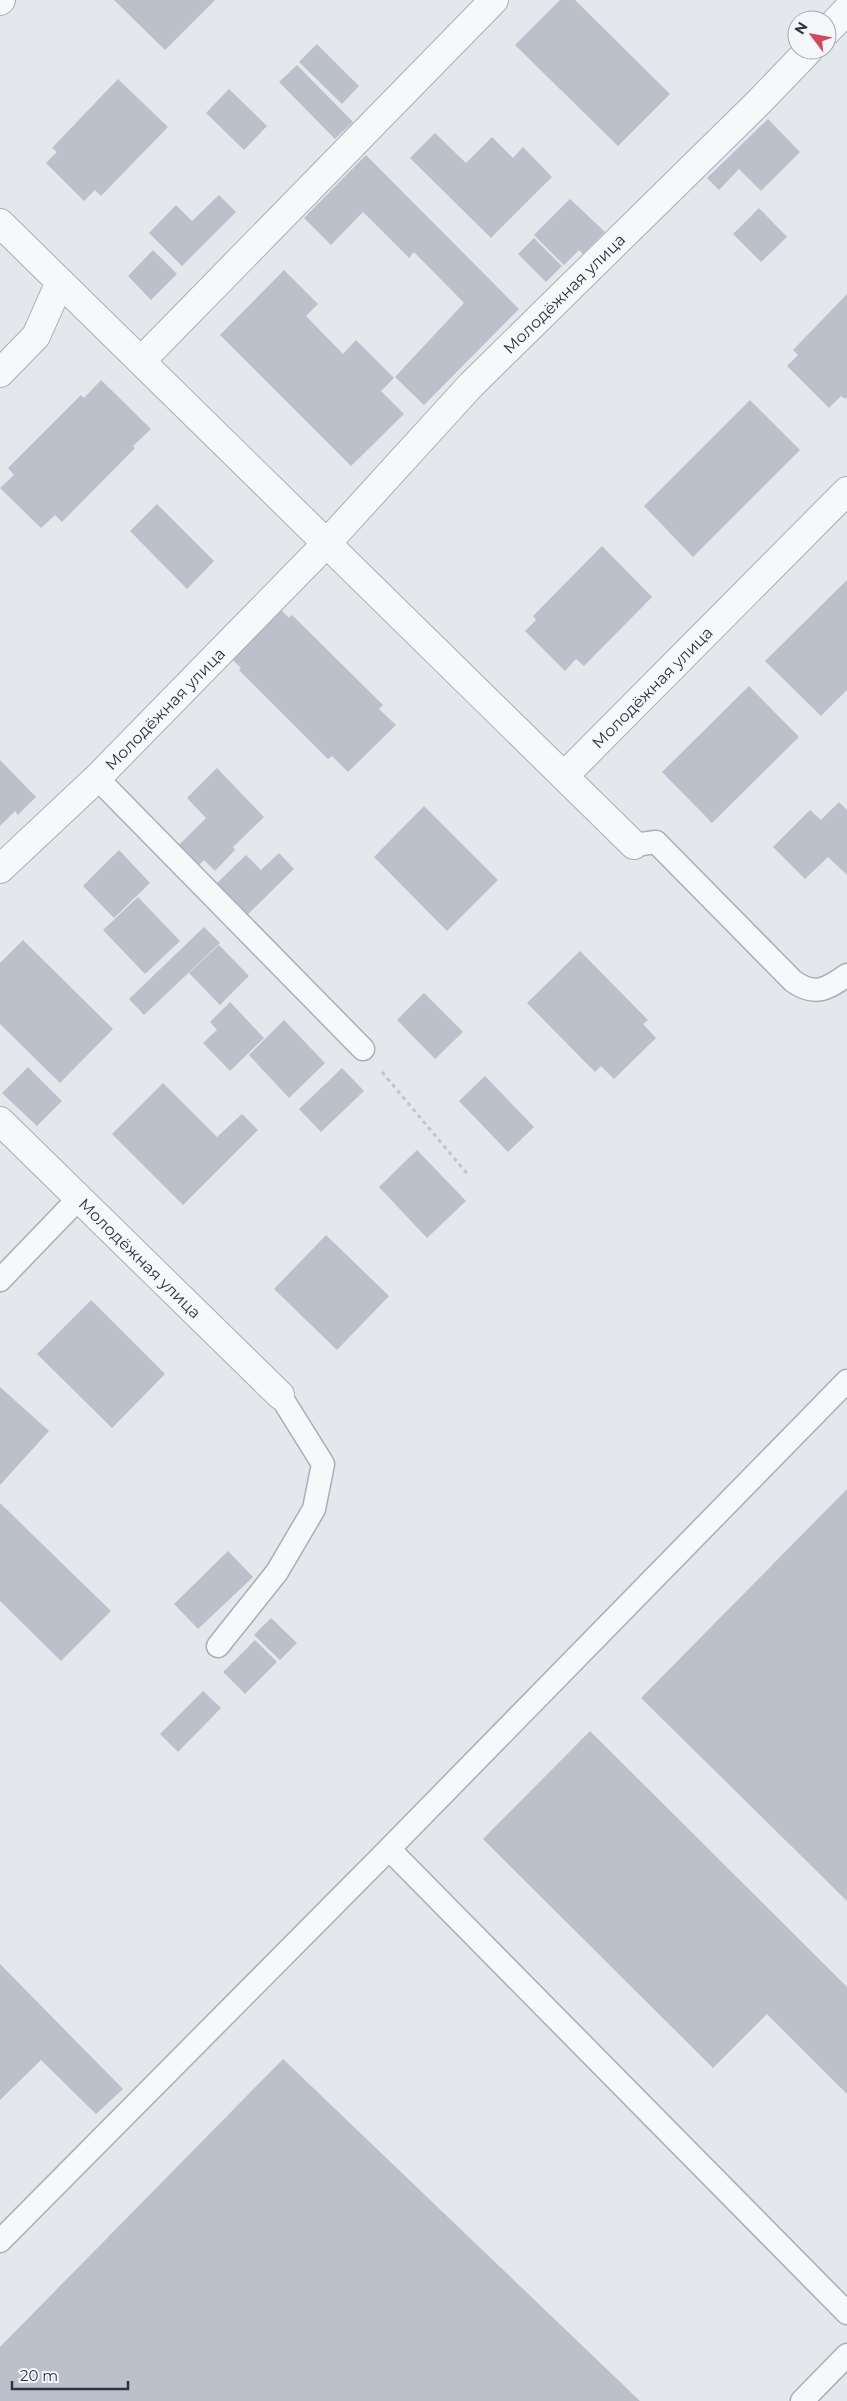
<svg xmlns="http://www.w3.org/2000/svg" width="847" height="2401" viewBox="0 0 847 2401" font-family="Montserrat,sans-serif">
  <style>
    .building { fill: #bbc0ca }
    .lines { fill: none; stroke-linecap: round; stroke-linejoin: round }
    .service-casing { stroke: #a9aeb7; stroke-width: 25 }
    .minor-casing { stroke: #a9aeb7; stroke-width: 30 }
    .path { stroke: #c2c5cb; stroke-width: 3; stroke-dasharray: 4 4; stroke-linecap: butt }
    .service { stroke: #f7f8fa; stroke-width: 22 }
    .minor { stroke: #f7f8fa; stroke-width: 28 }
    .labels { text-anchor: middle; stroke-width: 4; stroke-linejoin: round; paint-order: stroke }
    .street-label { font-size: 16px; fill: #2b3445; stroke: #f4f6f9 }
  </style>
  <rect width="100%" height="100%" fill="#e4e7ec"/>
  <!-- building -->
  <path class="building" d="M114,0H215L165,50Z
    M560,0H575L670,94L618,146L515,45Z
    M317,44L359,86L342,104L299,62Z
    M297,65L353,122L335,139L279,82Z
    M118,79L168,127L101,196L95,190L84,201L46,163L57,152L52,148Z
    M229,89L267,126L244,150L206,113Z
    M768,119L800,152L761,191L739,169L719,190L707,178Z
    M435,133L466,163L492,137L513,158L523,147L552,177L491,238L410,158Z
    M366,155L519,309L424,405L395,377L464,303L414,252L409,258L363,212L331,245L304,218Z
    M219,195L236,212L182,266L149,233L176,205L192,221Z
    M570,199L605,232L583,254L579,250L564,265L534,235Z
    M759,208L787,237L761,262L733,234Z
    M534,238L562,266L546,282L518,254Z
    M153,250L177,274L151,300L128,276Z
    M284,270L318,304L306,316L343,354L356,340L394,378L381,391L404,414L351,466L220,335Z
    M847,294V397L845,399L841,396L829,408L787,366L798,355L793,350Z
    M101,380L151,429L133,446L135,448L62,522L55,515L41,528L0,488L14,475L8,468L81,395L84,398Z
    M750,400L800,450L693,557L644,506Z
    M157,504L214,561L187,589L130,531Z
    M602,546L652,597L584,666L576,659L565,671L525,631L536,620L533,616Z
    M847,580V690L821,716L765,661Z
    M279,608L289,618L292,615L383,705L379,709L396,725L348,772L332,756L328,759L239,670L241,668L230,657Z
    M749,686L799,737L712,823L662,772Z
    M0,760L36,797L18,815L15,811L0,826Z
    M217,768L264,817L233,847L235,850L215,871L204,860L195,869L175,849L206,818L187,798Z
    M839,802L847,810V875L828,857L805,879L773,847L810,810L821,820Z
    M424,806L498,880L447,931L374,857Z
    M119,850L150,883L114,918L83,886Z
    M279,853L294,869L247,915L217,883L246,855L261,870Z
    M138,897L180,941L145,974L103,930Z
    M204,927L220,943L144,1015L129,999Z
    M23,940L113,1029L60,1083L0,1024V963Z
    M219,945L249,976L220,1005L189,973Z
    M580,951L648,1020L643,1024L656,1038L614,1079L601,1066L595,1072L527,1003Z
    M424,993L463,1032L435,1059L397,1020Z
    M230,1002L264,1038L230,1071L203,1043L217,1030L210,1022Z
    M284,1020L325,1063L289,1098L249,1055Z
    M28,1067L62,1101L37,1126L2,1093Z
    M342,1068L364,1091L321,1132L299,1109Z
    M485,1076L534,1127L508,1152L459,1101Z
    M163,1083L217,1137L242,1114L258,1130L183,1205L112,1134Z
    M417,1150L466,1201L427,1238L379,1187Z
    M326,1235L389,1296L337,1350L274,1289Z
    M91,1300L165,1374L112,1428L37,1354Z
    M0,1387L49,1431L0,1485Z
    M847,1489V1901L641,1698Z
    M0,1503L111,1611L61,1661L0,1601Z
    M228,1551L253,1577L198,1629L174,1604Z
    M271,1618L297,1643L280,1660L254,1635Z
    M255,1640L277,1662L245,1694L223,1672Z
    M203,1691L221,1708L178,1752L160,1734Z
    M590,1731L847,1987V2094L767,2014L713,2068L483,1839Z
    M0,1964L123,2089L96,2114L41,2060L0,2100Z
    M283,2059L640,2401H0V2347Z"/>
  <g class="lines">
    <!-- service casing -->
    <g class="service-casing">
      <path id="service" d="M97,778L363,1049
        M634,845L656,842L793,981C815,997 827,989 847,975
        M0,1280L79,1198
        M218,1646L277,1572L314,1509L323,1464L280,1395
        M389,1849L847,2313
        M0,2241L389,1849L847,1381
        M802,2401L847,2355"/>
    </g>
    <!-- minor casing -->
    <g class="minor-casing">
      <g id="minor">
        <path d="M0,1L1,0"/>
        <path d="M827,31L847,10"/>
        <path d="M0,223L634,845"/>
        <path d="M141,361L494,0"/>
        <path d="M0,373L36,336L60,282"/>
        <path id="s1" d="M564,776L847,491"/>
        <path id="s2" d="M0,869L97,778L326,544L471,385L758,103L809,50"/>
        <path id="s3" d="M0,1121L280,1395"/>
      </g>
    </g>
    <!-- path -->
    <path class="path" d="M382,1072L469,1176"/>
    <!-- service -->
    <use href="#service" class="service"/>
    <!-- minor -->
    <use href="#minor" class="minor"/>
  </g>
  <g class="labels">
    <!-- street labels -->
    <g class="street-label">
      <text dy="6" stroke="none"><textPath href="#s2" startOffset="806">Молодёжная улица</textPath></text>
      <text dy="6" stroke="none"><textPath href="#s1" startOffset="125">Молодёжная улица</textPath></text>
      <text dy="6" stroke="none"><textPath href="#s2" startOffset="230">Молодёжная улица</textPath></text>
      <text dy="6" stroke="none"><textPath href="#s3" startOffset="196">Молодёжная улица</textPath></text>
    </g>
  </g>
  <!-- north arrow -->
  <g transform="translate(812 35) rotate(302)"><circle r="24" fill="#f4f6f9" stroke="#a4a8b1"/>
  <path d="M0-4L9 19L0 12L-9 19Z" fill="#d1495b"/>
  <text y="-8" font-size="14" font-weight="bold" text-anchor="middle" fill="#2b3445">N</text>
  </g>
  <!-- scale -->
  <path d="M12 2381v8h116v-8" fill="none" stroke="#2b3445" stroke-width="2.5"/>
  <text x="20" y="2381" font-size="15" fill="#2b3445" stroke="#f4f6f9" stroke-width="4" paint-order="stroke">20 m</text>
</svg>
